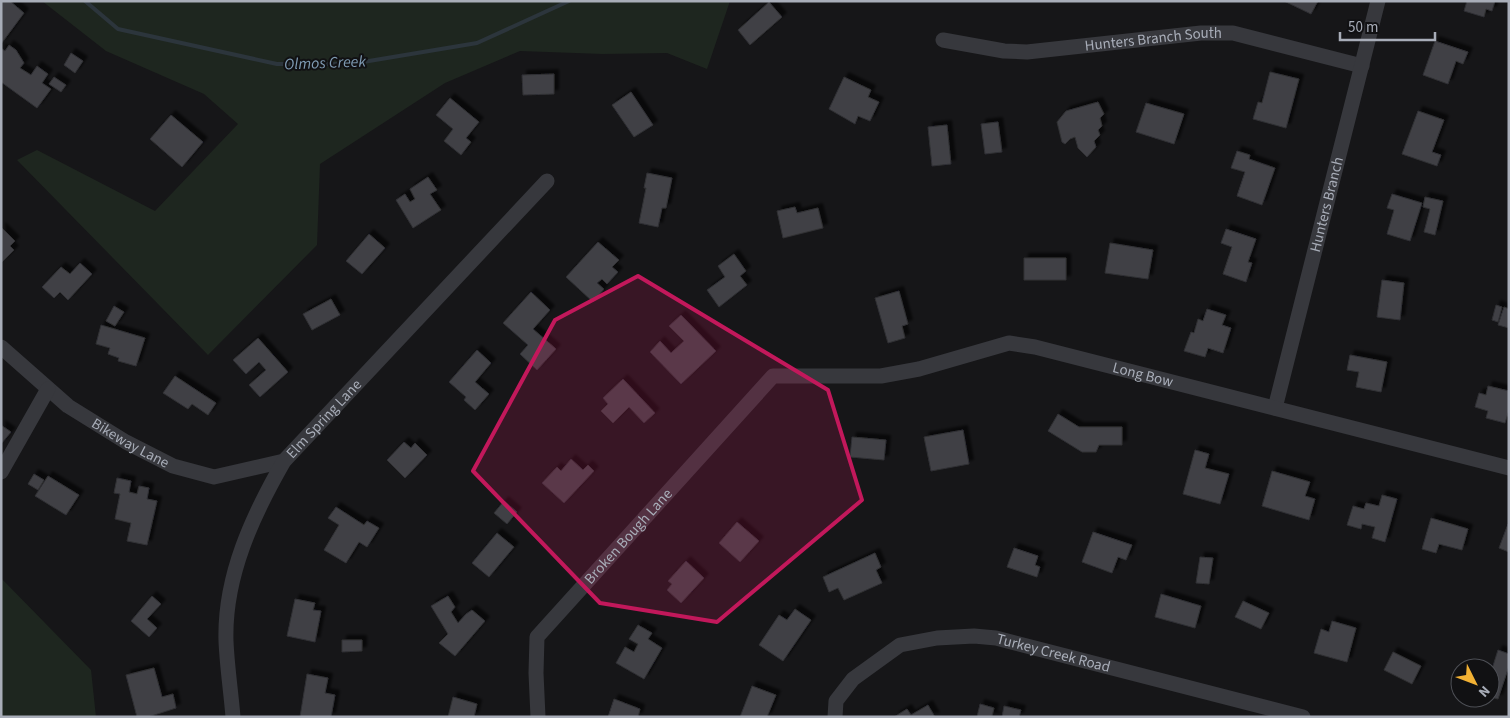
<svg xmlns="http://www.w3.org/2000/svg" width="1510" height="718" viewBox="0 0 1510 718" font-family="'Source Sans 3',sans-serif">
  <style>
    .green { fill: #1e261f }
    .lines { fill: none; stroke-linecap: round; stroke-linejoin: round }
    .stream { stroke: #2c353c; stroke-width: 4 }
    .building { fill: #404145; stroke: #303034; filter: url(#shadow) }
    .minor { stroke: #37383d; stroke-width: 15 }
    .marked { fill: #c2185b; fill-opacity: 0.2; stroke: #c2185b; stroke-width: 4; stroke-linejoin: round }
    .labels { text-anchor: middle; stroke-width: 4; stroke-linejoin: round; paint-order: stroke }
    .street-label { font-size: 15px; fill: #a8adb8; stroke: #111113 }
    .water-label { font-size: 16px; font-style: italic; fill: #7f9bb3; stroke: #111113 }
  </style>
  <defs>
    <filter id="shadow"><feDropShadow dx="4.5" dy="-4.5" stdDeviation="1" flood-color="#0009"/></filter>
  </defs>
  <rect width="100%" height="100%" fill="#161618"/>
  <!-- green -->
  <path class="green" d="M42,1H730L707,69L667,53L603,54L520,51L445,83L320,164L317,245L208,355L17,160L37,150L155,211L238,124L204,94L106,51Z
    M1,578L91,670L96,717H1Z"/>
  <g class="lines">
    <!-- stream -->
    <path class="stream" d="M85,1L118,29L277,64H351L477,43L569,1"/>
  </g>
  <!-- building -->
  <path class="building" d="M1,1H10L24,13L1,44Z
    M1284,1H1318L1311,14Z
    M1467,1H1495L1492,11L1486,9L1484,17L1464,11Z
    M769,2L782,17L750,45L738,30Z
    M1435,41L1468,52L1463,64L1456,61L1448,84L1423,75Z
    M9,45L16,50L24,63L20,68L31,75L37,66L48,74L42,83L51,89L37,108L1,82V48L5,51Z
    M71,53L83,61L75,73L64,65Z
    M1270,72L1299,79L1286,128L1253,119L1258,102L1262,103Z
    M554,74V94L523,95L522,75Z
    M54,77L66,85L61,92L49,84Z
    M844,77L871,90L868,97L879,102L870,121L858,116L855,124L829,109Z
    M631,92L653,125L634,137L612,105Z
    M450,98L479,122L466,138L471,142L461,155L444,141L453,129L436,115Z
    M1098,102L1104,114L1100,118L1102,126L1098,130L1100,135L1094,141L1096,147L1087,157L1078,148L1075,137L1070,139L1065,144L1062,142L1057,122L1066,111Z
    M1146,103L1184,114L1174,144L1136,132Z
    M1418,111L1444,120L1432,152L1441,155L1437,166L1402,154Z
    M171,115L203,142L182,167L150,139Z
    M998,122L1002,152L985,154L981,124Z
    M947,125L951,164L932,166L928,127Z
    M1237,151L1250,155L1249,159L1275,168L1262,205L1237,196L1245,172L1231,168Z
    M647,173L672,178L666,208H662L658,227L639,223L646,188H644Z
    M428,177L437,190L430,194L441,210L413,228L396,200L405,194L410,202L415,199L410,189Z
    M1392,194L1422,203L1410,241L1387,234L1394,210L1387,208Z
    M1425,197L1443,201L1435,235L1424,232L1430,209L1423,207Z
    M795,207L797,213L818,208L823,228L783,238L777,211Z
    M1,227L15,241L10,246L14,250L2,262Z
    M1226,229L1256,239L1248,262L1252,263L1246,282L1223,274L1232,247L1221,243Z
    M369,234L385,248L362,274L346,261Z
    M598,242L619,260L612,267L618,272L607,284L602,279L597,283L604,289L593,302L566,277Z
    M1110,243L1153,250L1148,279L1105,273Z
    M734,254L746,271L740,276L747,285L719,307L707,290L725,277L718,266Z
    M1024,258H1066V280H1024Z
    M80,263L92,274L68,300L60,292L54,298L42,287L61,267L70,274Z
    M1382,280L1404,283L1400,320L1377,317Z
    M899,291L908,324L902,326L905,338L888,343L875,298Z
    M531,292L550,310L533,329L556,349L537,370L520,354L528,345L503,323Z
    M331,299L340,315L312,330L303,314Z
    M1496,305L1502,307L1498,322L1492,320Z
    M114,306L124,312L115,326L106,321Z
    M1504,307L1509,309V328L1498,325Z
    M1207,309L1226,315L1222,325L1231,328L1223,353L1208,348L1205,357L1184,351L1191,332L1194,333L1198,319L1203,321Z
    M681,315L716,351L681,384L650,352L660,341L671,353L684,341L669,326Z
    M101,325L145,338L136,366L118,361L119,358L108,354L110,348L96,344Z
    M258,338L288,372L260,397L249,385L266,370L259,362L246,374L233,360Z
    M477,350L491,363L475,382L489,394L475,410L464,400L466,397L449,382Z
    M1350,355L1387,362L1381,392L1356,387L1359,372L1347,370Z
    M175,376L216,403L208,415L192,404L188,409L163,393Z
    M623,379L655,413L644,423L629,407L613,423L601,411L608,404L603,398Z
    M1488,386L1509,391V410L1505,423L1486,418L1488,411L1475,407L1479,393L1486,395Z
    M1058,414L1079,427H1122V445H1099L1096,452H1082L1048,431Z
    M1,425L11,432L1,444Z
    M963,430L969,464L931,471L924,437Z
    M852,437L886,440L884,460L850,457Z
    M404,442L411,448L415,443L427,455L405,478L387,460Z
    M1195,450L1209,454L1205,468L1229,474L1220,504L1183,494Z
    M571,459L583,470L588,465L594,471L564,503L542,483L557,467L561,471Z
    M1272,471L1310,482L1305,496L1315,499L1309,520L1262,506Z
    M34,474L44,480L38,490L28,484Z
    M48,476L79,495L66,515L35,496Z
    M117,478L131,481L129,492L137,494L139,486L149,488L147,499L157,501L147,545L127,541L131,523L115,519L120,494L114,493Z
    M1382,495L1397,499L1385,542L1372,538L1375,527L1362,524L1361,529L1347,525L1353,506L1364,509L1366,503L1379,506Z
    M504,501L517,512L507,524L494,513Z
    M336,507L364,525L367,521L379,528L367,547L359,542L346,563L324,550L339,525L328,518Z
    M1431,518L1468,529L1462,550L1439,544L1436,553L1422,549Z
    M737,522L759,541L740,562L719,543Z
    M1508,524H1509V552L1499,548Z
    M1093,532L1132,545L1126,560L1118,557L1112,573L1082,562Z
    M497,533L514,547L489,577L472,563Z
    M1014,548L1038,556L1035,565L1040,567L1037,577L1007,567Z
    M875,553L881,567L876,570L882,583L844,600L838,588L829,592L823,577Z
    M1200,557L1213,558L1209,584L1196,583Z
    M686,561L704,578L681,603L667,590L672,584L668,581Z
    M1161,594L1201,606L1195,628L1155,617Z
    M152,596L161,604L147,619L157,628L149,637L131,621Z
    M448,596L455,607L451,612L458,623L466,614L472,610L485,621L455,656L439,643L448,634L431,606Z
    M295,599L315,603L313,610L321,611L315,642L287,636Z
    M1243,601L1269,613L1261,629L1235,617Z
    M795,609L811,620L783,661L759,645L779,615L787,620Z
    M1332,621L1356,628L1347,662L1314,653L1321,629L1329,632Z
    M638,625L652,633L648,639L662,648L644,679L616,663L625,647L634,652L638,644L629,639Z
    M342,640H362V651L342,652Z
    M1498,650L1509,654V666L1498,699L1490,697V668L1492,669Z
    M1393,652L1421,666L1412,684L1384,670Z
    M154,668L162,697L173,694L176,708L148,717H137L126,675Z
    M307,674L328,678L325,693L335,695L331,717H300Z
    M752,686L776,695L767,717H740Z
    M453,697L477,704L474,717H448Z
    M614,699L640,709L638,717H608Z
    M980,704L994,708L992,716L996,717H977Z
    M928,705L935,717H894L907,709L911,715Z
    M1004,706L1021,710L1019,717H1002Z"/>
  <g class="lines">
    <!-- minor -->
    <g class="minor">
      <path id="s1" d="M943,40L1004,51L1027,52L1201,33H1233L1362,66"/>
      <path id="s2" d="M1,347L68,406L126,442L173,466L214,477L284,461"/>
      <path id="s3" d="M1275,408L1378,1"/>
      <path d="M1,472L48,389"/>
      <path id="s4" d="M233,717C231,692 227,666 226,641C224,576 253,515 284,461L547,181"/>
      <path id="s5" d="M538,717L536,673L537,637L773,376H881L919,369L1009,343L1035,347L1509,468"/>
      <path id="s6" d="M835,717L836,701L853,679L900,645L937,638L974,636L996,638L1303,717"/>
    </g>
  </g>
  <!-- marked area -->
  <path class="marked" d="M638,276L828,390L862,500L717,622L600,603L473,471L555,320Z"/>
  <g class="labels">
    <!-- street labels -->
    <g class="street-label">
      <text dy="5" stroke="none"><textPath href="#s1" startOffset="212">Hunters Branch South</textPath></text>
      <text dy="5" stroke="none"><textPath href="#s3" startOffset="210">Hunters Branch</textPath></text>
      <text dy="5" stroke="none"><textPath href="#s5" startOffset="810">Long Bow</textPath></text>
      <text dy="5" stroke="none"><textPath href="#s4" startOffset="326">Elm Spring Lane</textPath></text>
      <text dy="5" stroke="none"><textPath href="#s2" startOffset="162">Bikeway Lane</textPath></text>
      <text dy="5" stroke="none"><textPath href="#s5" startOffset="216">Broken Bough Lane</textPath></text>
      <text dy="5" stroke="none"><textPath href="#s6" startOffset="258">Turkey Creek Road</textPath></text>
    </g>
    <!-- water labels -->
    <g class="water-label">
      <text transform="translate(325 62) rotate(-2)" y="6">Olmos Creek</text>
    </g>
  </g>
  <!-- border -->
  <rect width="1510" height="718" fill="none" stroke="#a8adb8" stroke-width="5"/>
  <!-- north arrow -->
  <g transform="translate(1475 683) rotate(132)"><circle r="24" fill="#111113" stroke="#4d4f55"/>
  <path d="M0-4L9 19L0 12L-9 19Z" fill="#f2b134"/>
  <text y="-8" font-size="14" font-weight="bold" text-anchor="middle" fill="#a8adb8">N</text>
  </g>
  <!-- scale -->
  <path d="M1340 32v8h95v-8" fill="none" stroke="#a8adb8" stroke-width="2.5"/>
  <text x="1348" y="32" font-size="15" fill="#a8adb8" stroke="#111113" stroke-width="4" paint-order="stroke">50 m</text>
</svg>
